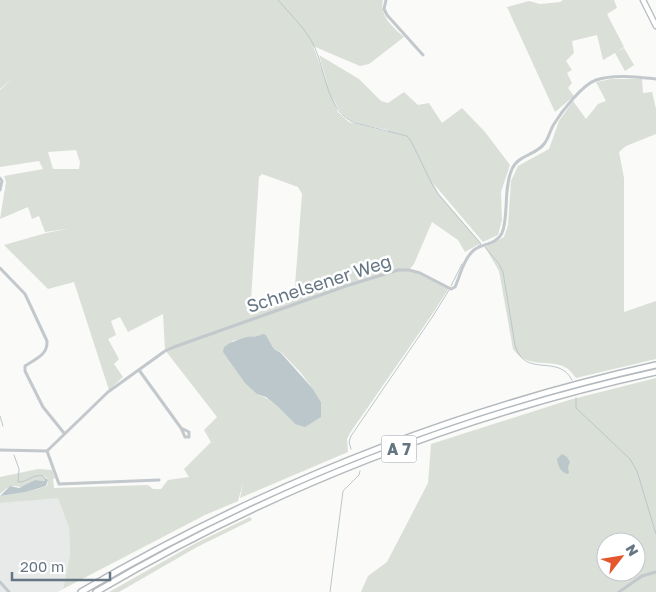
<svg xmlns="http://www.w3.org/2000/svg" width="656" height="592" viewBox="0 0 656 592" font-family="'Golos Text',sans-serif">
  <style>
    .built { fill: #e8e9e9 }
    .green { fill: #dadfd7; fill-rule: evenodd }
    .water { fill: #bbc7cb }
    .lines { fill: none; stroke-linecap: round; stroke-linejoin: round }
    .stream { stroke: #bbc7cb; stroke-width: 1 }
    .major-casing { stroke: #b5babe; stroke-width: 7 }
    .highway-casing { stroke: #b4b9bd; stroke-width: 8 }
    .minor { stroke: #c3c8cc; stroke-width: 3 }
    .major { stroke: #fff; stroke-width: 4.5 }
    .highway { stroke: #fff; stroke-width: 5 }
    .labels { text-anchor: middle; stroke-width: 5; stroke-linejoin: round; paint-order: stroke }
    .shield { fill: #fff; stroke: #939fa8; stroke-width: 1 }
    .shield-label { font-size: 16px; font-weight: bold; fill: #657683 }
    .street-label { font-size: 18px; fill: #657683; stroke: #fff }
  </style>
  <rect width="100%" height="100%" fill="#fafaf8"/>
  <!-- built -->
  <path class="built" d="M58,497L69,528L70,555L63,589L58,592H0V503Z"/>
  <!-- green -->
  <path class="green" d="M0,0H383C379,16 393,27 404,37L369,64L360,66L313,46L338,112L349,122L388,132V130C376,127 361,126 350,120C332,110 325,74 319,55L359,79L381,101L388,103L404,92L418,105L429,103L442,123L462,108L485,132L510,165L501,192L502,220L498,235L483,242L433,183L439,194L481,243L465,252L458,240L432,222L414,264L408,271L419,274L449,288L431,316L350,433L347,439L348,452L240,498L243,483L238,501L205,515L63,589L70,555L69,528L58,498L0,503V496L26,492L44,487L47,486L48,482L47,478L44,476L45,480L43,481L35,480L22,487L14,486L7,488L0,494V477L38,469L52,470L55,478L53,479L54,488L148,485L153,489H161L168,480L189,477L184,469L211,442L204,430L217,417L165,350L163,314L128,332L120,317L111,321L116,335L108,339L119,359L114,364L123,377L109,390L74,282L48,289L4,245L46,233L67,229L45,232L39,216L32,219L28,207L0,219L6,182L4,176L43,169L39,161L0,167V90L13,78L0,89ZM76,150L80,162L79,169H53L48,152ZM262,174L298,187L302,194L294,299L250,315L259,177ZM266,335L274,349L282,353L301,373L313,389L321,402L295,424C283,413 273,399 257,394L232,341L249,337Z
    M563,0H614L617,8L607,14L624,47L616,52L624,48L634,65L625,71L615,53L603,60L597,35L572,41L574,53L566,61L572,70L567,73L572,83L568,88L574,96L555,112L507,7L529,1L540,4L560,2Z
    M611,79H642L643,93L652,92L656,109V134L626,146L619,152L624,178V312L656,301V359L576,378C574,376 571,371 568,369C551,357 529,371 513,349L499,271L485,247L504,237L508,225L511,181L518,166L549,149L559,121L573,101L586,119L598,104L606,101L596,82Z
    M656,378V592H361L368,576L387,562L428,483L431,444L569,400ZM606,542H636V572H606Z
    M250,517L252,520L197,547L119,592H109L196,543Z"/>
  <!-- water -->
  <path class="water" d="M263,334L266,335L274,349L281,353L313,389L321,402V417L305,427L295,424L277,406L266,397L257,394L245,383L223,352L224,347C231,342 238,339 247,337C253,336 258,337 263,334Z
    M562,454L567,457L570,462L568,467L569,473L567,474C560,471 558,466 557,459Z
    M43,476L48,480L46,486L26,492L0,496L10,486L19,488L35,480L44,481L45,480Z"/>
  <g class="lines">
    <!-- stream -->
    <path class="stream" d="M278,0C289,13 307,30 314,46C326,71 326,111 355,123L407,136L411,141L432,184L438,194L481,244L478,246
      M485,247L499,264L503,272L515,345C524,379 559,353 572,380
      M451,286L462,264
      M576,398V408L630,459L637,471L656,534
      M0,416L3,426
      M351,449L349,442L351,436L433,316L449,290
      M14,455L19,469L18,482C27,483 33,473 43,476
      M330,592L343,491L359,475L360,471"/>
    <!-- major casing -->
    <g class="major-casing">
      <path id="major" d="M643,0L656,26"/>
    </g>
    <!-- highway casing -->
    <g class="highway-casing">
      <path id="highway" d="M81,592C260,487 454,410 656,365
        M96,592C268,490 460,415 656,372"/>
    </g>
    <!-- minor -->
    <path class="minor" d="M386,0L384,9L387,15L423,55
      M0,178L2,181L0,190
      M0,268L25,294L47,341C48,355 35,359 25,366V371L43,407L64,433
      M139,370L181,428L185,437H189V432L181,428
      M0,450L47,451L108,392L165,351L174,347L346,286L398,270H409L420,273L451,289L455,287C460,276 464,258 474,250C482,244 497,244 502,233C509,217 503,189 512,169C518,155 536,155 544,144C549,138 550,130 554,124C562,111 582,85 596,80C614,74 637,77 656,79
      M47,451L59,484L159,480
      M0,582L9,592
      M619,592L642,576L656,572"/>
    <!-- major -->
    <use href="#major" class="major"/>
    <!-- highway -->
    <use href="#highway" class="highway"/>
  </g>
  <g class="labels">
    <!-- shield labels -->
    <rect class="shield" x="381.5" y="435.5" width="35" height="27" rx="4"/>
    <g class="shield-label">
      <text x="399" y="455">A 7</text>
    </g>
    <!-- street labels -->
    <g class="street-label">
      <text transform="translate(319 284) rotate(-18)" y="6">Schnelsener Weg</text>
    </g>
  </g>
  <!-- north arrow -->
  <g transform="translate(621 557) rotate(59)"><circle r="24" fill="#ffffff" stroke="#c1c8cd"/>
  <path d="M0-4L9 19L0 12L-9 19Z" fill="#e4572e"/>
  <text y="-8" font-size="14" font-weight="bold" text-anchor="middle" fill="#657683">N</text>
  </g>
  <!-- scale -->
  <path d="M12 572v8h98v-8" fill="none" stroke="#657683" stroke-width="2.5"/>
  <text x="20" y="572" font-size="15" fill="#657683" stroke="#ffffff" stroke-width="4" paint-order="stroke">200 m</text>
</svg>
